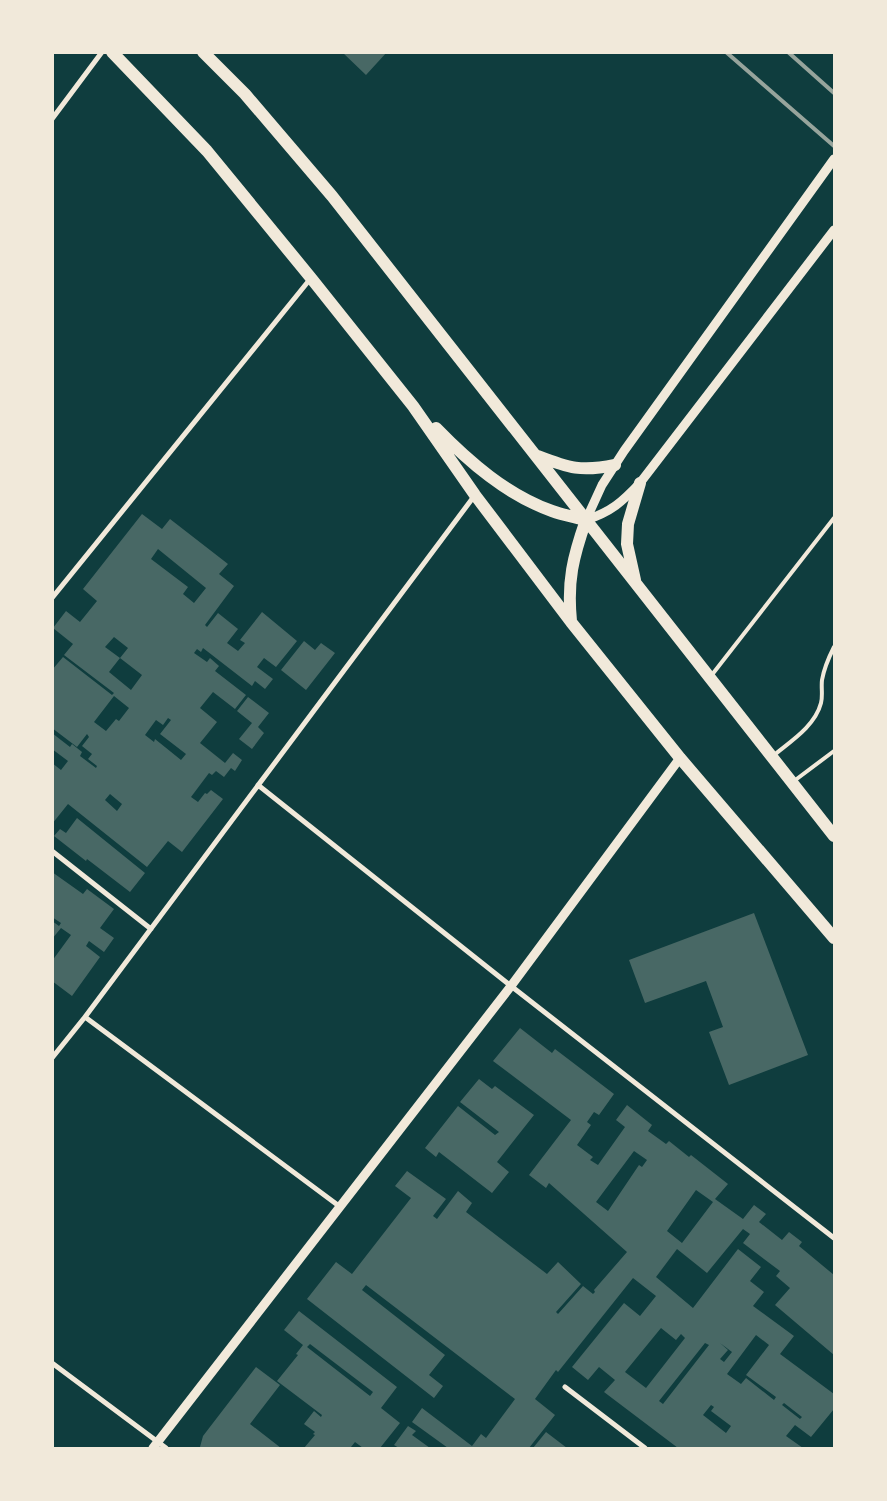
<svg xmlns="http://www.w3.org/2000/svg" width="887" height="1501" viewBox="0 0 887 1501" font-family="'PT Serif',serif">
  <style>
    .building { fill: #486865; fill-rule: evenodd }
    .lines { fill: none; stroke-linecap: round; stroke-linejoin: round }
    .service { stroke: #f1e9da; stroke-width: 4 }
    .minor { stroke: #f1e9da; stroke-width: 5 }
    .tertiary { stroke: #f1e9da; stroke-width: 9 }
    .primary { stroke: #f1e9da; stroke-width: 12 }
    .rail { stroke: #97a49c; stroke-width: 4 }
  </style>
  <rect width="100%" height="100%" fill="#0f3d3e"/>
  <!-- building -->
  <path class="building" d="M342,52H387L366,75Z
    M142,514L162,529L170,519L228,564L219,574L234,586L205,625L207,627L218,613L238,629L227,643L238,651L245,643L240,640L262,612L297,641L276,667L264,658L257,667L273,679L265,689L255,681L252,686L203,648L201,652L197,649L194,653L207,662L210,658L219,666L215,671L246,695L235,709L213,692L200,708L217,722L200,743L225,763L233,753L242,760L235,771L231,768L224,777L216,771L212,775L209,773L191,797L198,802L205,793L207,794L211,790L223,799L182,852L168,841L147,867L68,804L52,824V763L61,770L68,761L52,749V733L70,747L72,744L82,752L80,756L96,768L97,766L88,759L92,754L82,746L89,737L87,734L77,747L52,728V670L63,657L112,695L114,693L64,655L73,644L53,628L66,611L80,622L97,601L83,589ZM158,549L206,588L194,603L183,594L188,587L151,559ZM114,637L128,648L120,658L142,675L131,690L109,672L120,658L105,647ZM114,696L129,708L119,721L116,719L106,731L94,722ZM168,718L171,720L160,734L186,754L181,760L155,739L154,742L145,735L156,720L163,725ZM110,794L122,804L117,811L105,800Z
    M304,641L315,650L321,643L335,653L306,690L281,670Z
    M248,697L269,713L258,727L264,733L252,749L239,739L252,723L237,711Z
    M77,818L145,873L130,892L87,859L86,861L54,836L60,829L66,833Z
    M52,872L83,894L87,889L114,909L100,928L114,938L104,952L89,941L86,946L100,957L72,996L52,981V961L71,935L61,928L52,939V921L59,926L61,923L52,917Z
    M754,913L808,1055L729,1085L709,1032L723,1027L706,981L645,1003L629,960Z
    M520,1028L552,1053L555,1049L614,1094L599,1115L594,1112L587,1122L591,1125L577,1145L593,1157L590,1160L598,1165L625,1127L616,1120L627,1105L652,1125L648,1131L666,1144L669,1141L689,1157L691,1155L728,1184L715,1199L743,1219L754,1205L766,1214L759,1222L782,1240L789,1232L802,1242L799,1246L834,1275V1355L775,1305L790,1288L776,1276L780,1271L743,1243L750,1234L743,1229L707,1273L677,1249L656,1277L693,1308L738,1249L761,1267L750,1281L764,1292L753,1306L794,1336L780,1354L834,1394V1409L811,1437L795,1425L786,1436L803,1448H678L604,1392L615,1380L599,1367L588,1380L572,1367L624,1303L640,1316L656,1296L633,1278L558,1372L556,1370L535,1399L555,1415L529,1448H448L412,1422L422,1408L472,1446L481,1434L486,1438L515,1399L366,1285L362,1290L445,1355L429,1375L443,1386L434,1398L307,1299L336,1262L352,1274L411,1198L395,1186L407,1171L446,1199L433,1216L437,1219L458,1191L472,1203L466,1212L547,1274L558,1262L581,1284L556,1312L558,1314L583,1286L593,1294L595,1292L594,1290L627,1252L549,1183L546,1188L529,1175L571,1120L493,1061ZM634,1151L647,1160L642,1167L639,1165L608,1211L596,1202ZM696,1190L713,1202L682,1243L667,1231ZM661,1328L676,1340L681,1334L685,1338L646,1388L625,1372ZM756,1335L769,1345L746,1375L776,1397L774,1400L746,1378L741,1384L727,1374ZM705,1343L709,1345L663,1404L659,1401ZM720,1343L732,1352L724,1362L720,1359L728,1350ZM784,1403L802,1417L800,1419L782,1405ZM711,1405L714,1407L711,1411L731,1426L726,1433L703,1415Z
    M479,1079L492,1089L495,1086L534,1115L497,1162L509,1172L492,1193L439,1152L436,1157L425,1148L458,1106L495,1135L499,1132L460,1102Z
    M299,1311L397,1387L381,1408L400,1423L380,1448H363L355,1442L351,1447L354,1448H304L315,1435L313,1434L315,1432L304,1424L314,1411L321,1417L322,1415L277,1381L298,1355L296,1354L303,1345L284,1330ZM310,1344L373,1392L370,1396L307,1347Z
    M256,1367L280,1385L250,1424L281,1448H202L200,1447L203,1436Z
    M408,1426L416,1431L412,1435L430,1448H399L394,1445Z
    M546,1432L567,1448H533Z"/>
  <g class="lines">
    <!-- service -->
    <path class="service" d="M711,676L834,518
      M774,755C791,741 815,726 821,703C823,696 821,687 822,680C824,668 829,657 834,647
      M794,781L834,751"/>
    <!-- minor -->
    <path class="minor" d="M52,119L102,52
      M52,598L311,278
      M258,785L511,986L834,1238
      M52,851L151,929
      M85,1017L339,1206
      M52,1058L85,1017L475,495
      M52,1363L166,1448
      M565,1387L645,1448"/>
    <!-- tertiary -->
    <path class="tertiary" d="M586,520L602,485L624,451L834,159
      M586,520C611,512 622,502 640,483L834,230
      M153,1448L511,986L680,758"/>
    <!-- primary -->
    <path class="primary" d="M112,52L207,151L311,278L413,406L475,495L571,622L680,758L834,938
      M203,52L245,94L332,196L834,836
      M436,428C469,462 507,495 552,511C563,515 575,517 586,520C573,557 567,581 571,621
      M538,456C569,468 581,472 615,465
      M635,580L627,544L628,524L640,483"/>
    <!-- rail -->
    <path class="rail" d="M726,52L834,146
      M788,52L834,93"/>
  </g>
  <!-- border -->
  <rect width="887" height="1501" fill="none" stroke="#f1e9da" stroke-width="108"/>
</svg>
